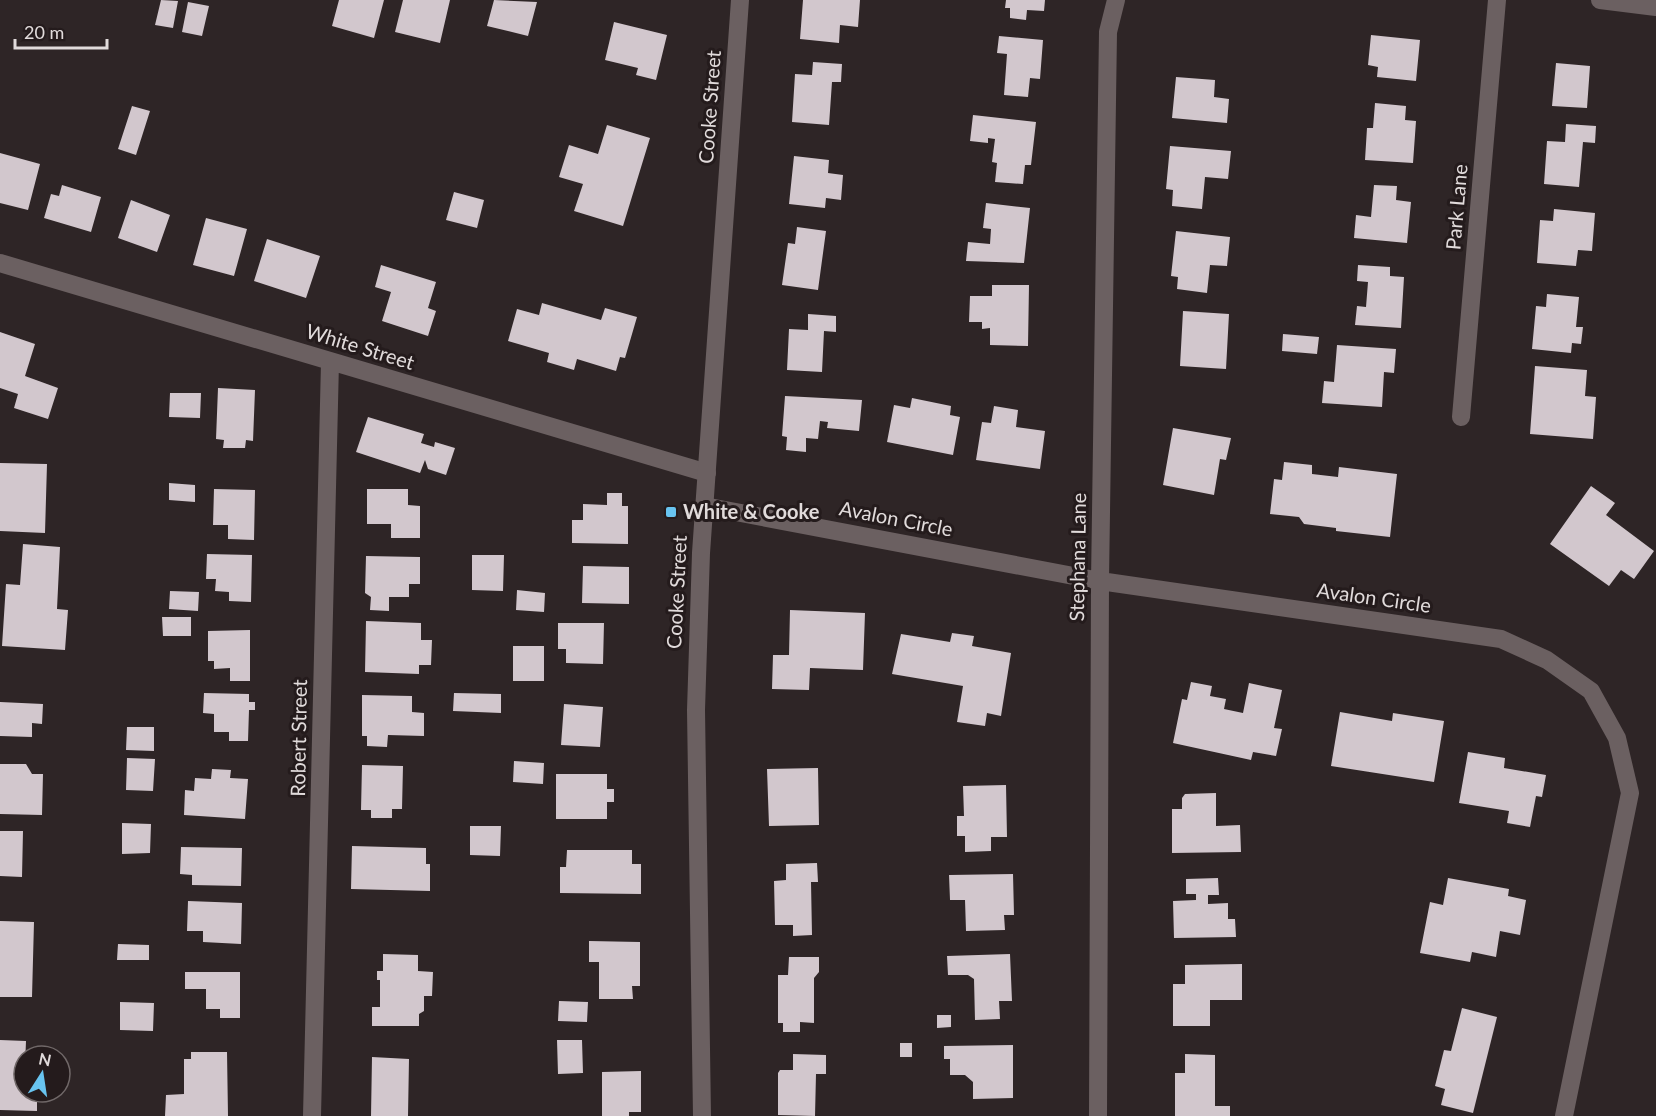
<svg xmlns="http://www.w3.org/2000/svg" width="1656" height="1116" viewBox="0 0 1656 1116" font-family="Lato,sans-serif">
  <style>
    .building { fill: #d2c7cd }
    .lines { fill: none; stroke-linecap: round; stroke-linejoin: round }
    .minor { stroke: #6b6061; stroke-width: 18 }
    .secondary { stroke: #6b6061; stroke-width: 18 }
    .poi-dot { fill: #68c4f0; stroke: #241b1c; stroke-width: 2 }
    .labels { text-anchor: middle; stroke-width: 6; stroke-linejoin: round; paint-order: stroke }
    .street-label { font-size: 20px; fill: #e1dbdb; stroke: #241b1c }
    .poi-label { font-size: 20px; font-weight: bold; fill: #e1dbdb; stroke: #241b1c; text-anchor: start }
  </style>
  <rect width="100%" height="100%" fill="#2e2526"/>
  <!-- building -->
  <path class="building" d="M161,0L178,1L173,28L155,25Z
    M339,0H384L374,38L332,26Z
    M403,0H450L440,43L395,32Z
    M494,0L537,2L528,36L487,26Z
    M803,0H860L858,27L840,25L839,43L800,39Z
    M1006,0H1045L1044,11L1027,10L1026,20L1010,18V8H1005Z
    M188,2L209,6L202,36L182,32Z
    M614,22L667,35L656,80L636,75L638,68L605,60Z
    M1371,35L1420,40L1416,81L1377,77L1378,67L1368,65Z
    M999,36L1043,40L1040,79L1030,78L1028,97L1004,95L1007,54L997,53Z
    M813,62L842,64L841,82H832L829,125L792,122L795,74L812,75Z
    M1556,63L1590,66L1587,108L1552,106Z
    M1176,77L1215,80L1214,97L1229,99L1227,123L1172,118Z
    M1375,103L1406,106L1405,120L1416,121L1413,163L1365,160L1367,128H1373Z
    M132,106L150,111L136,155L118,149Z
    M973,115L1036,122L1031,165H1025L1023,184L995,182L997,163L992,162L995,139L988,138V143L970,141Z
    M1566,124L1596,126L1595,143L1583,142L1579,187L1544,184L1547,141L1565,142Z
    M607,125L650,138L623,226L574,211L583,184L559,177L569,145L598,154Z
    M1170,146L1231,151L1228,179L1205,177L1202,209L1172,206L1173,190L1166,189Z
    M0,153L40,164L28,210L0,203Z
    M794,156L829,160L828,173L843,175L841,200L826,198L825,208L789,204Z
    M62,185L101,197L91,232L44,218L51,194L59,196Z
    M1374,185L1397,186L1396,200L1411,202L1407,243L1354,238L1356,215L1371,217Z
    M454,192L484,200L477,228L446,220Z
    M131,200L170,215L157,252L118,238Z
    M986,203L1030,208L1024,263L966,261L968,242L990,244L991,229L983,228Z
    M1554,209L1595,213L1592,251L1578,250L1576,266L1537,263L1540,220L1553,221Z
    M206,218L247,229L234,276L193,265Z
    M797,227L826,231L818,290L782,285L788,243L795,244Z
    M1176,231L1230,237L1227,266L1210,265L1207,293L1177,289L1178,277L1171,276Z
    M267,239L320,256L306,298L254,281Z
    M381,265L436,282L428,308L436,311L428,336L382,321L391,292L375,287Z
    M1358,265L1390,267V276L1404,277L1401,328L1355,325L1357,306L1366,307L1368,282L1357,281Z
    M992,285H1029L1028,346L990,345V328L982,329V322H969L970,296H992Z
    M1547,294L1579,297L1576,327H1583L1581,344L1572,343L1571,353L1532,349L1536,306L1546,307Z
    M542,303L601,320L605,308L637,317L625,358L620,357L616,371L577,359L574,370L547,362L549,353L508,341L517,309L539,315Z
    M1183,311L1229,314L1226,369L1180,366Z
    M808,314L836,316V332L824,331L822,372L787,370L789,329L808,330Z
    M0,332L35,344L25,376L58,388L48,419L14,408L18,394L0,388Z
    M1283,334L1319,337L1317,354L1282,351Z
    M1337,345L1396,349L1394,373L1384,372L1382,407L1322,403L1324,381L1334,382Z
    M1535,366L1587,370L1585,396L1596,397L1593,439L1530,434Z
    M218,388L255,390L253,441L246,440L245,448H223L224,440L216,439Z
    M170,393H201L200,418L169,417Z
    M785,396L862,400L859,431L827,428L828,422L820,421L818,439L806,438V452L786,450L787,437L782,436Z
    M912,398L951,406L950,415L960,417L953,455L887,442L894,405L910,408Z
    M994,406L1018,410L1016,427L1045,431L1040,469L976,460L982,422L991,423Z
    M368,417L424,434L421,443L434,447L435,442L455,448L446,475L428,469L425,460L420,473L356,452Z
    M1173,428L1231,438L1226,460L1220,459L1214,495L1163,485Z
    M1284,462L1312,465V474L1338,477L1339,467L1397,474L1390,537L1336,531V528L1304,524L1299,517L1270,514L1274,479L1282,480Z
    M0,463L47,464L45,533L0,531Z
    M169,483L195,485V502L169,500Z
    M1591,486L1615,503L1606,515L1654,551L1634,579L1621,570L1609,586L1550,544Z
    M214,489L255,490L254,540L228,539V525H213Z
    M367,489H408V505L420,506V538H391V524H367Z
    M607,493H622V506H628V544L572,543V520H583V504L607,505Z
    M23,544L60,547L57,609L68,610L65,650L2,646L6,584L20,585Z
    M207,554L252,555L251,602L229,601V592L215,591L216,579H206Z
    M472,555H504L503,591L472,590Z
    M366,556L420,557V584H409V597H389V611L370,610L371,597L365,593Z
    M583,566L629,567V604L582,603Z
    M517,590L545,593L544,612L516,610Z
    M170,591L199,592L198,611L169,609Z
    M790,610L865,613L863,670L810,668L809,690L772,689L773,655H789Z
    M162,617H191V636H163Z
    M366,621L421,623V640H432L431,665H419V674L365,672Z
    M558,623H604L603,664L566,663V649H558Z
    M250,630V681H230V668L214,669V661H208V631Z
    M952,633L974,636L972,646L1011,653L1001,716L987,713L985,726L957,722L963,686L892,674L901,634L950,642Z
    M513,646H544V681H513Z
    M1191,682L1212,686L1210,696L1226,699L1224,709L1243,713L1249,683L1282,690L1274,728L1282,729L1276,756L1253,752L1251,760L1173,743L1182,699L1187,700Z
    M204,693L249,694V702H255V710H249L248,741H229V732H214V714L203,713Z
    M454,693L501,694V713L453,711Z
    M362,695L412,696V712L424,713V736L388,735L387,747L367,746V736H362Z
    M0,702L43,704L42,724L32,723V737L0,736Z
    M564,704L603,707L600,747L561,745Z
    M1340,712L1392,721L1393,713L1444,721L1434,782L1331,766Z
    M127,727H154V751L126,750Z
    M1468,752L1505,758L1504,768L1546,775L1542,797L1536,796L1530,827L1507,823L1509,811L1459,803Z
    M127,758L155,759L153,791L126,790Z
    M514,761L544,763L543,784L513,782Z
    M0,764H26L32,774H43L42,815L0,814Z
    M362,765L403,766L402,809H392V818H371V810H361Z
    M818,768L819,825L769,826L767,769Z
    M212,769L231,770L230,778L248,779L245,819L184,815L185,790L194,791L195,778L211,779Z
    M556,774H607V789H614V802H607V819H556Z
    M1006,785L1007,837H991V851L965,852V836H957V816H964L963,786Z
    M1216,793V826L1240,825L1241,852L1172,853V809H1182V798L1185,794Z
    M122,823L151,824L150,853L122,854Z
    M470,826H501L500,856L470,855Z
    M0,831H23L22,877L0,876Z
    M352,846L426,848V864H430V891L351,889Z
    M181,847L242,848L241,886L192,885V875L180,874Z
    M567,850H632V864H641V894L560,893V867H566Z
    M817,863L818,882H811L812,935L793,936V925H775L774,881L786,880V864Z
    M1013,874L1014,915H1004L1005,930L966,931L965,900H950L949,875Z
    M1218,878L1219,895H1208V904L1228,903V919H1235L1236,937L1174,938L1173,901L1196,900V894H1186V879Z
    M1448,878L1509,889L1508,896L1526,900L1520,935L1500,931L1496,957L1472,952L1470,962L1420,953L1430,902L1443,905Z
    M188,901L242,903L241,944L203,942V931H187Z
    M0,921L34,922L32,997H0Z
    M589,941L640,942V986H632L633,999H599V962H589Z
    M118,944L149,945V960H117Z
    M383,954L418,955V971L433,972L432,996H424V1011L419,1014V1026H372V1007H380V980H377V971H383Z
    M1010,954L1012,1001H999L1000,1019L975,1020L974,979L968,975H948L947,956Z
    M789,957H819V972L814,978V1023L800,1022V1032H783V1023H778V975H788Z
    M1242,964V1000H1210V1026H1173V984H1185V965Z
    M185,972H240V1018H220V1009H206V989H185Z
    M559,1001L588,1002L587,1022L558,1021Z
    M120,1002L154,1003L153,1031L120,1030Z
    M1462,1008L1497,1017L1473,1113L1441,1105L1445,1089L1435,1086L1444,1050L1451,1051Z
    M937,1015H951V1027L937,1028Z
    M0,1040L26,1041L24,1092L37,1093V1111L0,1110Z
    M557,1040H582L583,1073L558,1074Z
    M900,1043H912V1057H900Z
    M1013,1045V1098L973,1099V1082L965,1075H950V1059H944V1046Z
    M191,1052H227L228,1116H165L166,1095L184,1094V1059H191Z
    M793,1054L826,1055V1074H816L815,1116L778,1115V1073L780,1070H793Z
    M1185,1054L1215,1055V1106H1230V1116H1175V1073H1185Z
    M372,1057L409,1059L408,1116H371Z
    M641,1071V1112H629V1116H602V1072Z"/>
  <g class="lines">
    <!-- minor -->
    <path class="minor" d="M1600,0L1656,7
      M0,263L707,473
      M1461,417L1497,0
      M704,506L1100,581L1501,639L1547,660L1591,691L1617,738L1630,793L1564,1116
      M312,1116L330,362
      M1098,1116L1100,581L1108,32L1116,0"/>
    <!-- secondary -->
    <path class="secondary" d="M702,1116L696,710L701,553L740,0"/>
  </g>
  <!-- markers -->
  <rect class="poi-dot" x="665" y="506" width="12" height="12" rx="3"/>
  <g class="labels">
    <!-- street labels -->
    <g class="street-label">
      <text transform="translate(710 107) rotate(-86)" y="7">Cooke Street</text>
      <text transform="translate(1457 207) rotate(-85)" y="7">Park Lane</text>
      <text transform="translate(360 347) rotate(17)" y="7">White Street</text>
      <text transform="translate(896 519) rotate(11)" y="7">Avalon Circle</text>
      <text transform="translate(1078 557) rotate(-89)" y="7">Stephana Lane</text>
      <text transform="translate(677 592) rotate(-87)" y="7">Cooke Street</text>
      <text transform="translate(1374 598) rotate(8)" y="7">Avalon Circle</text>
      <text transform="translate(299 738) rotate(-89)" y="7">Robert Street</text>
    </g>
    <!-- poi labels -->
    <g class="poi-label">
      <text x="683" y="519">White &amp; Cooke</text>
    </g>
  </g>
  <!-- north arrow -->
  <g transform="translate(42 1074) rotate(12)"><circle r="28" fill="#241b1c" stroke="#706868" stroke-width="1.5"/>
  <path d="M0-4.5L10 22L0 15L-10 22Z" fill="#68c4f0"/>
  <text y="-9" font-size="16" font-weight="bold" text-anchor="middle" fill="#e1dbdb">N</text>
  </g>
  <!-- scale -->
  <path d="M15 39v9h92v-9" fill="none" stroke="#e1dbdb" stroke-width="3"/>
  <text x="24" y="39" font-size="18" fill="#e1dbdb" stroke="#241b1c" stroke-width="4.5" paint-order="stroke">20 m</text>
</svg>
